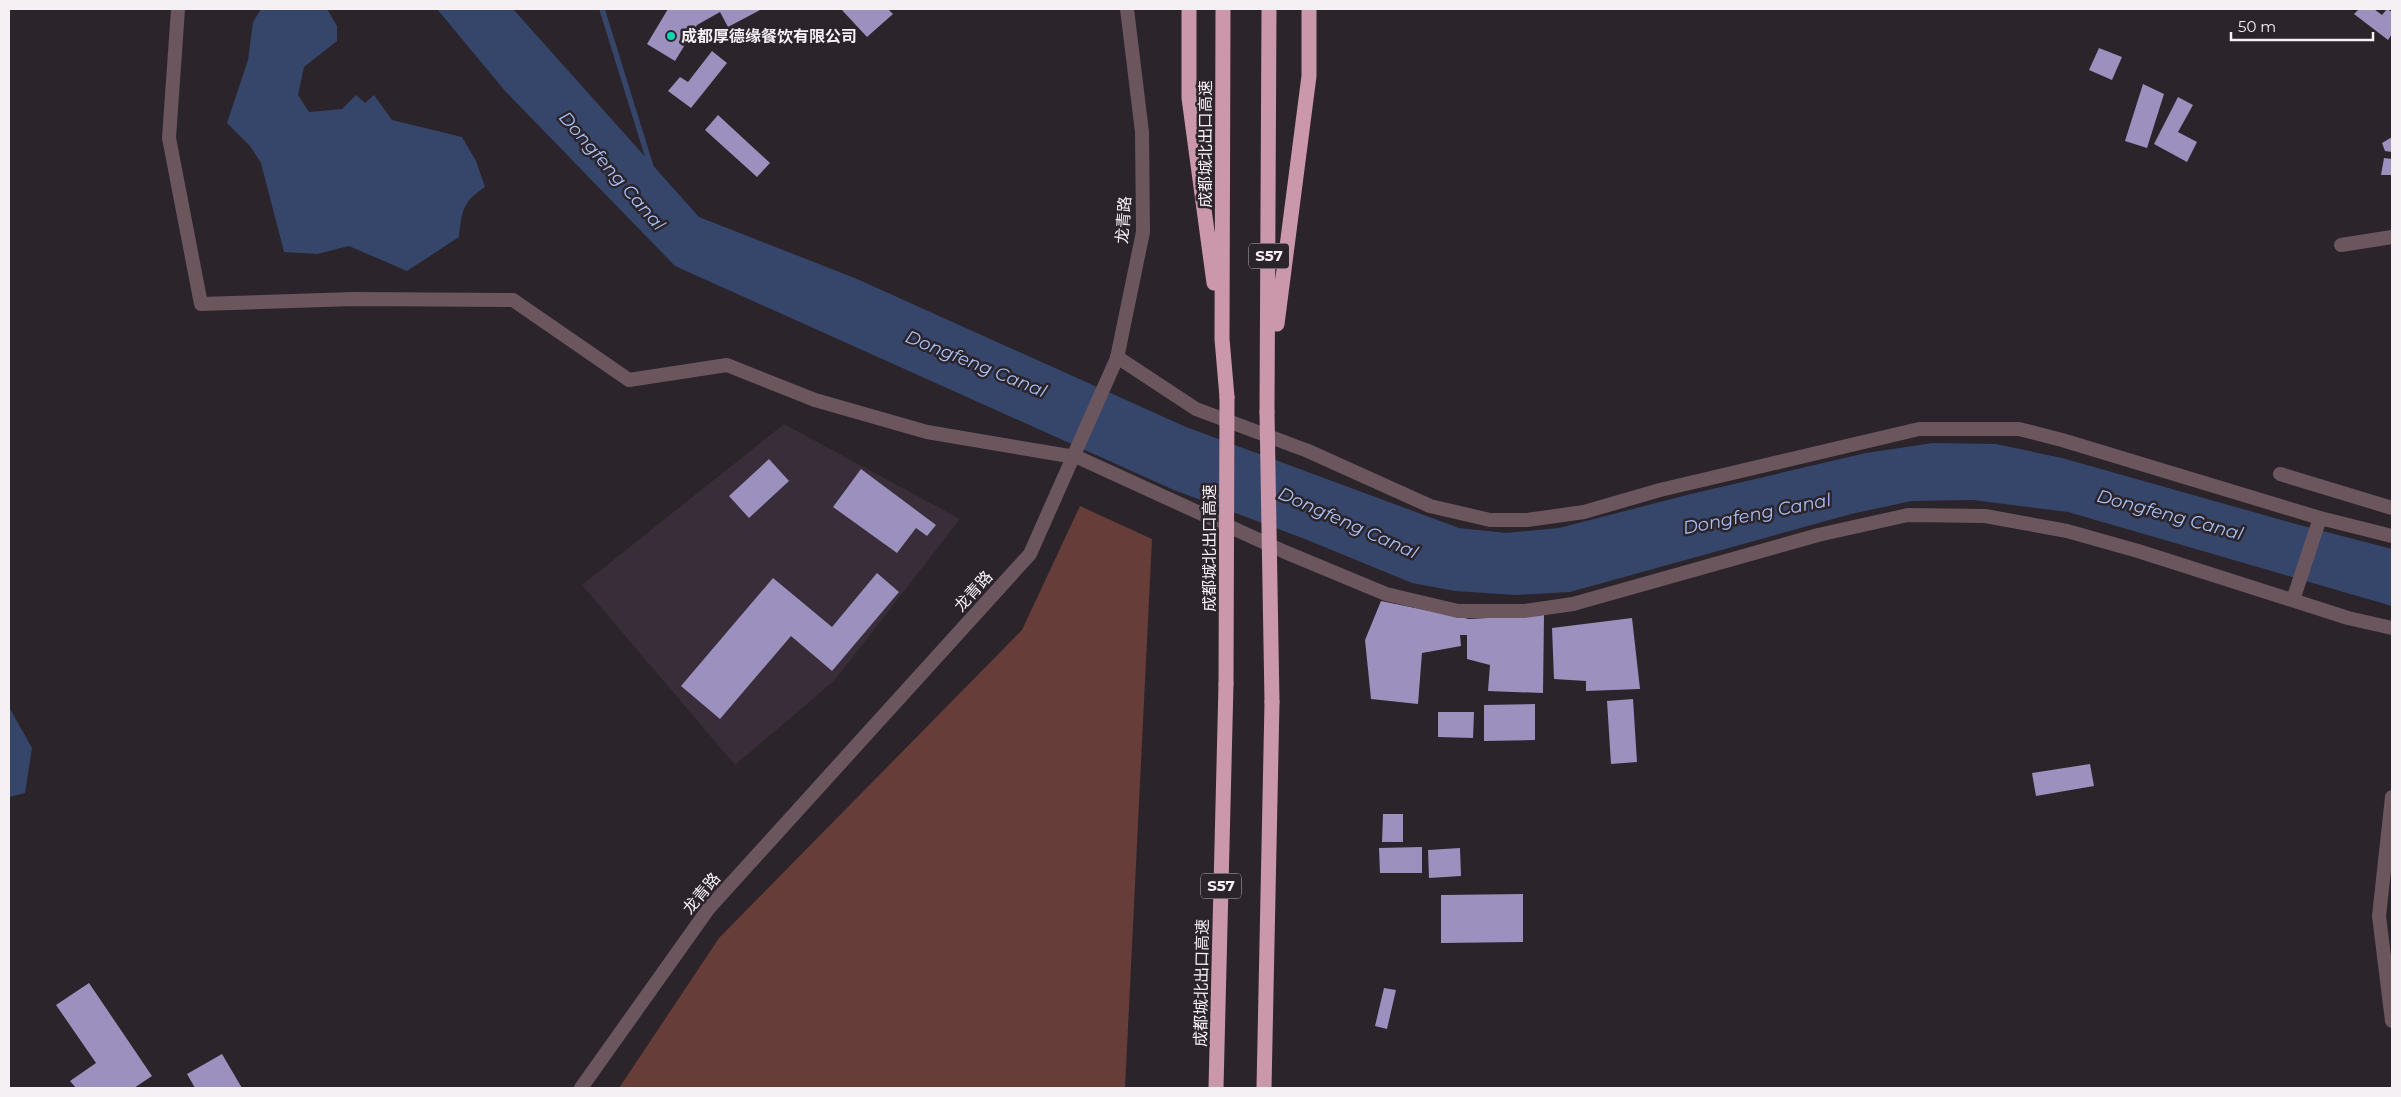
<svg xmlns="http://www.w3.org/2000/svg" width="2401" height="1097" viewBox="0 0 2401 1097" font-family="Montserrat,'Noto Sans SC',sans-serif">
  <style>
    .built { fill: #382d38 }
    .green { fill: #663d39 }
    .water { fill: #36466b }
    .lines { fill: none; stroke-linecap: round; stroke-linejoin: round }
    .stream { stroke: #36466b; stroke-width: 5.5 }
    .building { fill: #9b90be }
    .minor { stroke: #6c565e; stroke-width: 14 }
    .tertiary { stroke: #6c565e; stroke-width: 14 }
    .motorway { stroke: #cb97aa; stroke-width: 15 }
    .motorway-bridge { stroke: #cb97aa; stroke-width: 15 }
    .poi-dot { fill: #0fd5b4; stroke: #2b242b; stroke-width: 2 }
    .labels { text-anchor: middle; stroke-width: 5; stroke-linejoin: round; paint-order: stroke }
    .shield { fill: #2b242b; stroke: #b8b3b8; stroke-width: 1 }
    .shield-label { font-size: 15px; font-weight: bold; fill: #f4f0f4 }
    .poi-label { font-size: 16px; font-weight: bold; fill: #f4f0f4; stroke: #2b242b; text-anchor: start }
    .street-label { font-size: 16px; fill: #f4f0f4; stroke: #2b242b }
    .water-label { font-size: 18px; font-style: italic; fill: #a9c0f4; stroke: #2b242b }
  </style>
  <rect width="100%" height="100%" fill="#2b242b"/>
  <!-- built -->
  <path class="built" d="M784,424L960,519L834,681L735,765L582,585Z"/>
  <!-- green -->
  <path class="green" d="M1080,506L1152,539L1125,1088H619L719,938L1022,630Z"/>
  <!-- water -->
  <path class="water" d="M261,9H327L337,26V41L304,67L298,95L309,112L342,109L356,95L365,103L374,95L392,120L462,137L476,161L485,187C462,202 462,211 459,237L407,271L349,246L317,254L284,252L261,163L250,146L227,123L248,60L253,22Z
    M437,9H513L699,217L857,279L1186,427L1459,528L1506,533L1559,528L1691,494L1866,453L1933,443L1996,444L2062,458L2292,523L2392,549V606L2068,512L1973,500L1912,501L1851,514L1570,592L1515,595L1455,591L1412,583L1305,539L1174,490L675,266L506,92Z
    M9,707L32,748L25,793L9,797Z"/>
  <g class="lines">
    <!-- stream -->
    <path class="stream" d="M602,9L651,167"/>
  </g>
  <!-- building -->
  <path class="building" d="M668,9H762L728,27L720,12L697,25L675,61L647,44Z
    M841,9H888L893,14L867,37Z
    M2359,9H2374L2382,15L2387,9L2392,12V34L2388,40L2354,14Z
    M2099,48L2122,57L2112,80L2089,70Z
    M712,51L727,63L691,108L668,91L680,77L688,82Z
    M2143,84L2164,94L2147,148L2125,141Z
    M2178,97L2193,105L2178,132L2197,142L2187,162L2154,144Z
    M718,115L770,163L757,177L705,130Z
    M2392,137V152L2385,151L2382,143Z
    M2384,158L2392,159V175H2381Z
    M769,459L789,481L749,518L729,496Z
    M861,469L936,525L927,536L916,528L897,553L833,507Z
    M877,573L899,592L832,671L791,636L720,719L681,686L773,578L832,627Z
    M1381,601L1469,619L1544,615L1543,693L1488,691L1490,665L1467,659V635H1460L1461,646L1422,653L1418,704L1371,699L1365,640Z
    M1632,618L1640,689L1586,691V681L1554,679L1552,628Z
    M1633,699L1637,762L1611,764L1607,701Z
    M1535,704V740L1484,741V705Z
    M1438,712H1474L1473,738L1438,737Z
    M2090,764L2094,786L2036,796L2032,773Z
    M1383,814H1403V842H1382Z
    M1422,847V873H1380L1379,848Z
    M1460,848L1461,876L1429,878L1428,850Z
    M1523,894V942L1441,943V895Z
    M89,983L152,1076L134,1088H76L70,1081L96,1063L56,1005Z
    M1384,988L1396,990L1387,1029L1375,1026Z
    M222,1054L242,1088H195L187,1074Z"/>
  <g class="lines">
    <!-- minor -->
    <path class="minor" d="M178,9L169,138L201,304L354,299L513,300L629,380L727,365L815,400L927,432L1075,457
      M2341,245L2392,237
      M1117,357L1196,409L1308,451L1430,506L1490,520H1527L1584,512L1660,490L1919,429H2019L2062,440L2320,518L2392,536
      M1075,456L1285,552L1386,594L1458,611H1524L1573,604L1818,535L1908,515L1985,516L2067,531L2138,551L2348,618L2392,628
      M2280,474L2392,508
      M2293,600L2320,518
      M2392,797L2379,916L2392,1021"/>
    <!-- tertiary -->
    <path class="tertiary" d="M581,1088L709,908L1030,554L1117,358L1143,232L1142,132L1127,9"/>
    <!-- motorway -->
    <path class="motorway" d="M1189,9V98L1214,283
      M1223,9L1222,339L1227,397
      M1277,324L1309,76V9
      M1267,412L1269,9
      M1216,1088L1226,684
      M1264,1088L1272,702"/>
    <!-- motorway-bridge -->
    <path class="motorway-bridge" d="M1267,412L1272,702
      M1226,684L1227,397"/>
  </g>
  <!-- markers -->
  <circle class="poi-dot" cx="671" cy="36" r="5"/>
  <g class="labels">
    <!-- shield labels -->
    <g class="shield">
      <rect x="1249" y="243.5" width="40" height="25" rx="4"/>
      <rect x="1201" y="873.5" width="40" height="25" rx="4"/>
    </g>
    <g class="shield-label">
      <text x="1269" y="261">S57</text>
      <text x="1221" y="891">S57</text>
    </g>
    <!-- poi labels -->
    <g class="poi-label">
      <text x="681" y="42">成都厚德缘餐饮有限公司</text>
    </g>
    <!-- street labels -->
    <g class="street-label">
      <text transform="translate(1205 144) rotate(-90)" y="6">成都城北出口高速</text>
      <text transform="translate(1123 220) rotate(-86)" y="6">龙青路</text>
      <text transform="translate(1209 548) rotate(-90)" y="6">成都城北出口高速</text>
      <text transform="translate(973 591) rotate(-48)" y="6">龙青路</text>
      <text transform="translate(701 893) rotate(-50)" y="6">龙青路</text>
      <text transform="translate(1201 983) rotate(-89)" y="6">成都城北出口高速</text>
    </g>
    <!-- water labels -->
    <g class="water-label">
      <text transform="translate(612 171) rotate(49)" y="6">Dongfeng Canal</text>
      <text transform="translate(976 364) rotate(22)" y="6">Dongfeng Canal</text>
      <text transform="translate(1757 514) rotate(-11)" y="6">Dongfeng Canal</text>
      <text transform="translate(2170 515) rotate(15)" y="6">Dongfeng Canal</text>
      <text transform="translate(1348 523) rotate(24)" y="6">Dongfeng Canal</text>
    </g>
  </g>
  <!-- border -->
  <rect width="2401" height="1097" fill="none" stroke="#f4f0f4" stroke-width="20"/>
  <!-- scale -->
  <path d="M2231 32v8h142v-8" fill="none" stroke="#f4f0f4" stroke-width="2.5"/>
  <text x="2238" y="32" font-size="15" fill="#f4f0f4" stroke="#2b242b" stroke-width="4" paint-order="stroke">50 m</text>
</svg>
